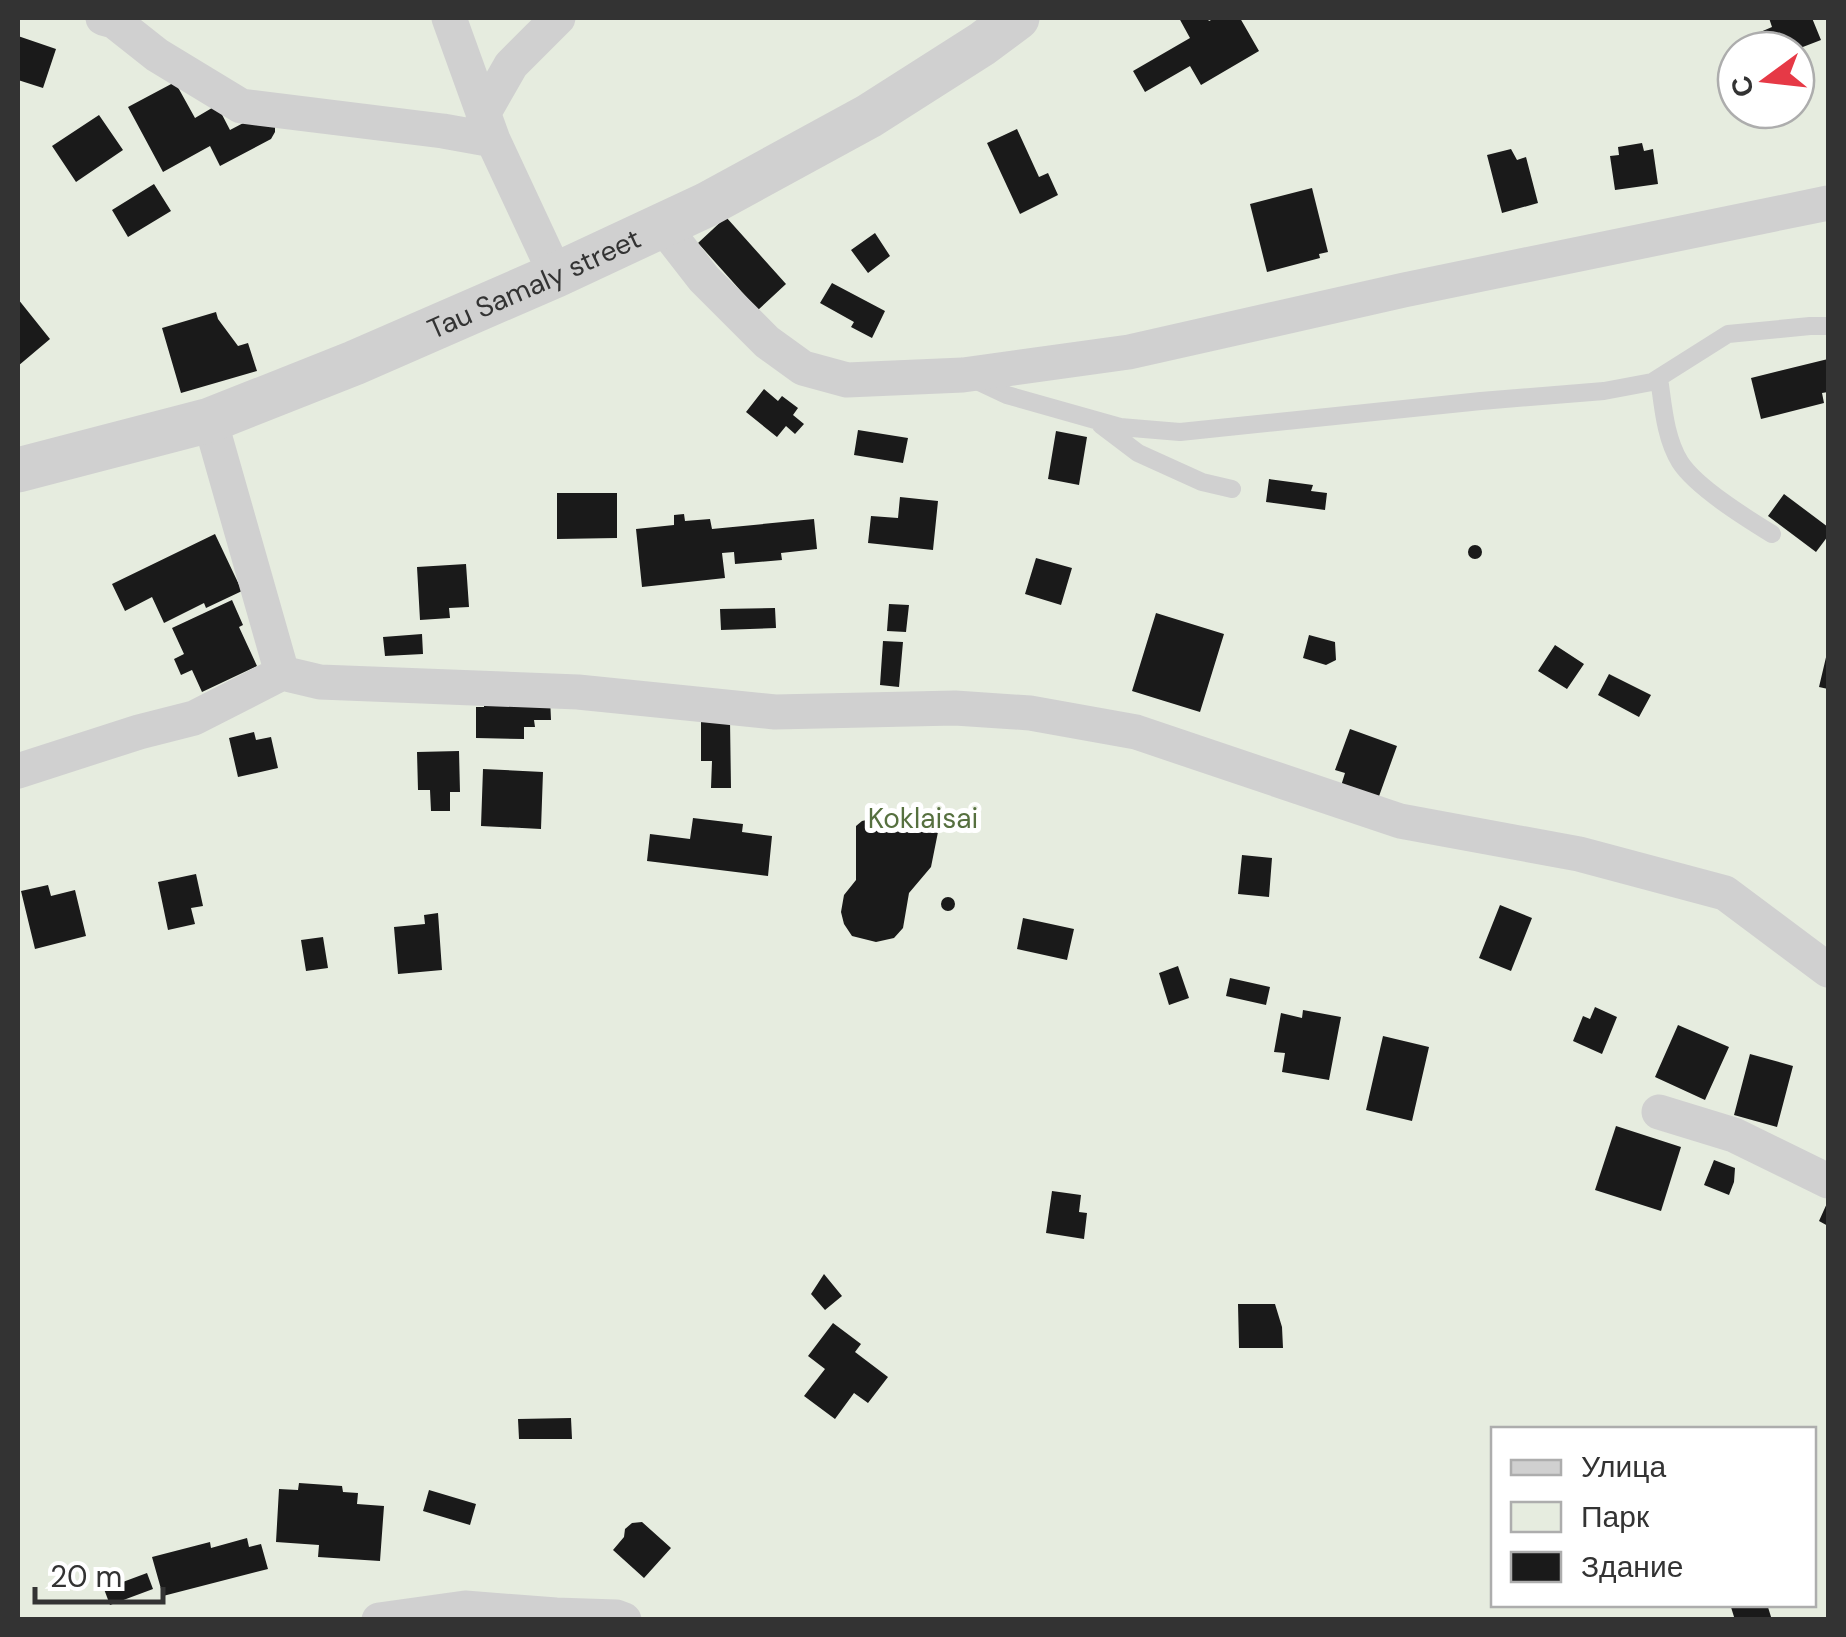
<svg xmlns="http://www.w3.org/2000/svg" width="1846" height="1637" viewBox="0 0 1846 1637" font-family="'DM Sans',sans-serif">
  <style>
    .green { fill: #e6ecdf; fill-rule: evenodd }
    .building { fill: #1a1a1a }
    .lines { fill: none; stroke-linecap: round; stroke-linejoin: round }
    .service { stroke: #d0d0d0; stroke-width: 18 }
    .minor { stroke: #d0d0d0; stroke-width: 35 }
    .tertiary { stroke: #d0d0d0; stroke-width: 45 }
    .labels { text-anchor: middle; stroke-width: 10; stroke-linejoin: round; paint-order: stroke }
    .street-label { font-size: 28px; fill: #333; stroke: #fff }
    .park-label { font-size: 28px; fill: #56703f; stroke: #fff }
  </style>
  <rect width="100%" height="100%" fill="#fff"/>
  <!-- green -->
  <path class="green" d="M18,18H1828V1619H18ZM1736,50H1796V110H1736ZM1494,1430H1814V1604H1494Z"/>
  <!-- building -->
  <path class="building" d="M1179,18H1207L1209,21L1215,18H1240L1259,51L1201,85L1190,66L1145,92L1133,71L1190,38Z
    M1769,18H1812L1821,40L1795,50H1765L1758,33L1772,27Z
    M18,36L56,49L43,88L18,80Z
    M175,82L195,118L217,105L230,130L249,120L275,126V132L271,139L220,166L210,146L163,172L128,107Z
    M99,115L123,150L76,182L52,146Z
    M1017,129L1039,177L1048,173L1058,195L1020,214L987,143Z
    M1642,143L1644,151L1653,149L1658,184L1615,190L1610,156L1619,155L1618,147Z
    M1511,149L1517,160L1526,157L1538,203L1502,213L1487,155Z
    M154,184L171,211L128,237L112,210Z
    M1312,188L1328,252L1319,254L1320,258L1267,272L1250,204Z
    M726,217L786,284L758,310L698,243Z
    M875,233L890,256L868,273L851,250Z
    M832,283L885,311L872,338L851,327L854,322L820,303Z
    M18,299L50,339L18,366Z
    M216,312L218,319L238,346L248,343L257,371L181,393L162,328Z
    M1828,359V392L1822,393L1824,403L1761,419L1751,378Z
    M764,389L778,401L782,396L798,408L793,415L804,424L795,434L786,426L777,437L746,412Z
    M858,430L908,438L903,463L854,455Z
    M1056,431L1087,437L1079,485L1048,479Z
    M1269,479L1313,485L1311,491L1327,493L1325,510L1266,502Z
    M557,493H617V538L557,539Z
    M1784,494L1828,527V536L1816,552L1768,516Z
    M900,497L938,501L933,550L868,543L871,516L898,518Z
    M684,514L685,521L710,519L712,529L814,519L817,549L781,553L782,560L735,564L734,552L722,553L725,578L642,587L636,529L674,525V515Z
    M215,534L242,591L206,608L204,603L164,623L152,597L125,611L112,584Z
    M1468 552a7 7 0 1 1 14 0a7 7 0 1 1-14 0Z
    M1036,558L1072,568L1061,605L1025,594Z
    M466,564L469,607L449,608L450,618L420,620L417,567Z
    M232,600L243,625L239,627L257,666L202,692L192,670L181,675L174,659L184,654L172,628Z
    M889,604L909,605L906,632L887,631Z
    M775,608L776,628L721,630L720,609Z
    M1156,613L1224,634L1200,712L1132,691Z
    M422,634L423,654L385,656L383,637Z
    M1309,635L1335,642L1336,660L1326,665L1303,658Z
    M883,641L903,642L899,687L880,685Z
    M1555,645L1584,664L1567,689L1538,671Z
    M1827,653L1828,654V689L1819,687Z
    M1609,674L1651,695L1639,717L1598,695Z
    M484,697H550L551,720H534L535,727H524V739L476,738V707H484Z
    M701,720H730L731,788H711L712,761H701Z
    M1350,729L1397,746L1378,799L1341,786L1345,773L1335,770Z
    M254,732L256,740L271,737L278,768L238,777L229,738Z
    M459,751L460,792H450V811H431L430,790H418L417,752Z
    M483,769L543,772L541,829L481,826Z
    M693,818L743,824L742,832L772,836L768,876L647,861L650,834L690,839Z
    M871,819L937,827L938,832L931,867L909,893L903,928L894,938L876,942L852,936L844,924L841,912L844,895L856,880V826L862,821Z
    M1242,855L1272,858L1269,897L1238,894Z
    M196,874L203,906L191,908L195,924L168,930L158,882Z
    M48,885L51,896L75,890L86,936L35,949L21,891Z
    M941 904a7 7 0 1 1 14 0a7 7 0 1 1-14 0Z
    M1500,905L1532,918L1511,971L1479,958Z
    M438,913L442,970L398,974L394,927L425,924L424,915Z
    M1023,918L1074,929L1067,960L1017,949Z
    M323,937L328,968L306,971L301,940Z
    M1178,966L1189,998L1169,1005L1159,973Z
    M1230,978L1270,987L1266,1005L1226,996Z
    M1595,1007L1617,1017L1602,1054L1573,1041L1583,1016L1590,1019Z
    M1303,1010L1341,1017L1329,1080L1282,1072L1285,1053L1274,1052L1281,1013L1302,1018Z
    M1678,1025L1729,1047L1705,1100L1655,1077Z
    M1383,1036L1429,1047L1412,1121L1366,1110Z
    M1750,1054L1793,1066L1777,1127L1734,1115Z
    M1616,1126L1681,1147L1661,1211L1595,1190Z
    M1714,1160L1735,1168L1734,1182L1729,1195L1704,1185Z
    M1052,1191L1081,1195L1079,1212L1087,1213L1084,1239L1046,1233Z
    M1828,1201V1226L1819,1221Z
    M824,1274L842,1296L825,1310L811,1294Z
    M1238,1304H1275L1282,1327L1283,1348H1239Z
    M833,1323L861,1344L855,1352L888,1377L868,1403L854,1393L835,1419L804,1396L825,1369L808,1356Z
    M571,1418L572,1439H519L518,1419Z
    M299,1483L342,1486L343,1492L358,1493L357,1504L384,1506L380,1561L318,1557L319,1545L276,1542L279,1489L298,1490Z
    M429,1490L476,1504L470,1525L423,1511Z
    M642,1522L671,1548L644,1578L613,1550L624,1537L625,1529L632,1523Z
    M247,1538L249,1547L261,1544L268,1569L163,1596L152,1557L210,1542L211,1548Z
    M147,1573L153,1589L110,1605L104,1589Z
    M1730,1604H1767L1772,1620H1735Z"/>
  <g class="lines">
    <!-- service -->
    <path class="service" d="M1659,378C1663,405 1665,438 1680,462C1696,487 1746,518 1772,534
      M973,379L1007,395L1120,427L1180,432L1481,401L1604,391L1652,382L1728,334L1810,326H1828
      M1101,425L1138,453L1202,482L1232,489"/>
    <!-- minor -->
    <path class="minor" d="M103,18L114,21L157,55L241,106L443,131L493,140
      M449,18L493,140L556,275
      M483,114L511,65L558,18
      M662,225L704,279L767,342L803,368L847,380L963,375L1129,352L1404,290L1828,203
      M210,420L282,673L320,682L578,692L775,712L955,708L1030,713L1136,732L1400,821L1579,854L1725,893L1828,970
      M18,771L139,732L194,718L282,673
      M1659,1112L1734,1135L1828,1181
      M379,1620L465,1608L556,1615L616,1617L624,1620"/>
    <!-- tertiary -->
    <path class="tertiary" id="s1" d="M18,470L210,420L354,363L556,275L706,205L869,116L982,44L1017,18"/>
  </g>
  <g class="labels">
    <!-- street labels -->
    <g class="street-label">
      <text dy="10" stroke="none"><textPath href="#s1" startOffset="550">Tau Samaly street</textPath></text>
    </g>
    <!-- park labels -->
    <g class="park-label">
      <text x="923" y="828">Koklaisai</text>
    </g>
  </g>
  <!-- border -->
  <rect width="1846" height="1637" fill="none" stroke="#333333" stroke-width="40"/>
  <!-- legend -->
  <rect x="1491" y="1427" width="325" height="180" fill="#ffffff" stroke="#adadad" stroke-width="2.5"/>
  <rect x="1511" y="1460" width="50" height="15" fill="#d0d0d0" stroke="#adadad" stroke-width="2.5"/>
  <text x="1581" y="1477" font-size="30" fill="#333333">Улица</text>
  <rect x="1511" y="1502" width="50" height="30" fill="#e6ecdf" stroke="#adadad" stroke-width="2.5"/>
  <text x="1581" y="1527" font-size="30" fill="#333333">Парк</text>
  <rect x="1511" y="1552" width="50" height="30" fill="#1a1a1a" stroke="#adadad" stroke-width="2.5"/>
  <text x="1581" y="1577" font-size="30" fill="#333333">Здание</text>
  <!-- north arrow -->
  <g transform="translate(1766 80) rotate(255)"><circle r="48" fill="#ffffff" stroke="#adadad" stroke-width="2.5"/>
  <path d="M0-8L18 38L0 25L-18 38Z" fill="#e63946"/>
  <text y="-15" font-size="28" font-weight="bold" text-anchor="middle" fill="#333333">С</text>
  </g>
  <!-- scale -->
  <path d="M35 1587v15h128v-15" fill="none" stroke="#333333" stroke-width="5"/>
  <text x="50" y="1587" font-size="30" fill="#333333" stroke="#ffffff" stroke-width="8" paint-order="stroke">20 m</text>
</svg>
